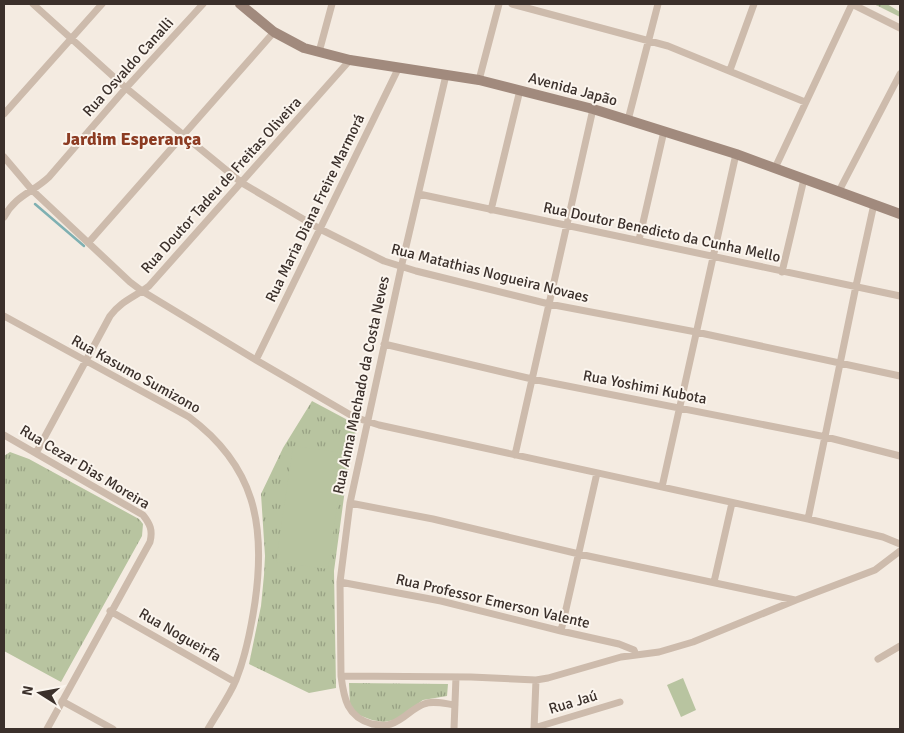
<svg xmlns="http://www.w3.org/2000/svg" width="904" height="733" viewBox="0 0 904 733" font-family="Signika,sans-serif">
  <style>
    .grass { fill: url(#grass-tufts) }
    .pitch { fill: #b8c4a0 }
    .lines { fill: none; stroke-linecap: round; stroke-linejoin: round }
    .stream { stroke: #7fb0b2; stroke-width: 2.5 }
    .minor { stroke: #cdbbac; stroke-width: 7 }
    .secondary { stroke: #a18a7d; stroke-width: 10 }
    .labels { text-anchor: middle; stroke-width: 4; stroke-linejoin: round; paint-order: stroke }
    .street-label { font-size: 15px; fill: #3b302b; stroke: #fbf5ee }
    .quarter-label { font-size: 18px; font-weight: bold; fill: #8c3b22; stroke: #fbf5ee }
  </style>
  <defs>
    <pattern id="grass-tufts" width="24" height="20" patternUnits="userSpaceOnUse" patternTransform="scale(1.25)"><rect width="24" height="20" fill="#b8c4a0"/><path d="M3 7l-1-3M5 7V3M7 7l1-3M15 17l-1-3M17 17v-4M19 17l1-3" fill="none" stroke="#97a083"/></pattern>
  </defs>
  <rect width="100%" height="100%" fill="#f4ebe1"/>
  <!-- grass -->
  <path class="grass" d="M874,4H887L900,12V17Z
    M312,401L357,425L346,482L334,571L336,688L309,693L249,664L261,606L264,575L265,556L261,494L283,448Z
    M10,452L29,459L139,519L143,524L142,536L61,682L4,651V456Z
    M349,683L448,684L447,696L423,700L395,720L383,722L372,720L356,714L350,706Z"/>
  <!-- pitch -->
  <path class="pitch" d="M293,446L345,453L328,569L276,562Z
    M683,678L696,710L681,717L667,685Z"/>
  <g class="lines">
    <!-- stream -->
    <path class="stream" d="M35,204L84,246"/>
    <!-- minor -->
    <path class="minor" d="M33,4L126,88L242,183L320,229L384,261L416,271L549,304L696,332L900,376
      M512,4L668,46L805,102
      M852,4L900,28
      M319,52L332,4
      M730,70L754,4
      M446,75L401,268L350,503L340,582L341,676C344,699 347,717 372,724C378,725 386,726 391,724C404,720 412,708 424,704C433,700 446,704 455,705
      M479,80L499,4
      M4,114L102,4
      M628,120L658,4
      M4,157L32,190L130,282L142,291L256,360L354,417L379,425L808,519L883,537L900,544
      M775,168L852,4
      M839,191L900,74
      M419,194L900,296
      M491,210L520,90
      M4,217C16,195 32,193 49,177L126,88L203,4
      M639,240L664,131
      M89,242L274,32
      M782,272L804,179
      M4,316L189,417C255,466 266,525 255,602C251,629 246,655 236,680C229,697 217,713 208,729
      M384,344L532,379L826,437L900,456
      M256,360L399,67
      M4,435L143,515C150,524 153,530 150,542L47,729
      M36,453L110,316C121,301 135,297 149,286L350,60
      M515,455L593,109
      M662,487L736,154
      M350,503L433,519L579,554L795,600
      M808,519L856,286L874,204
      M340,582L441,601L561,631L619,644L634,650L636,655
      M714,582L732,503
      M110,611L235,682
      M561,631L597,473
      M878,659L900,646
      M341,676L471,677L536,680L548,678L621,657L659,652L693,642L796,600L875,570L900,551
      M62,701L113,729
      M534,728L620,702
      M454,729L456,677
      M534,729L536,680"/>
    <!-- secondary -->
    <path class="secondary" d="M240,4L274,32L304,48L350,60L479,80L593,109L736,154L900,214"/>
  </g>
  <g class="labels">
    <!-- street labels -->
    <g class="street-label">
      <text transform="translate(128 67) rotate(-48)" y="5">Rua Osvaldo Canalli</text>
      <text transform="translate(573 89) rotate(15)" y="5">Avenida Japão</text>
      <text transform="translate(221 185) rotate(-48)" y="5">Rua Doutor Tadeu de Freitas Oliveira</text>
      <text transform="translate(315 208) rotate(-64)" y="5">Rua Maria Diana Freire Marmorá</text>
      <text transform="translate(662 232) rotate(12)" y="5">Rua Doutor Benedicto da Cunha Mello</text>
      <text transform="translate(490 273) rotate(14)" y="5">Rua Matathias Nogueira Novaes</text>
      <text transform="translate(136 374) rotate(29)" y="5">Rua Kasumo Sumizono</text>
      <text transform="translate(361 385) rotate(-78)" y="5">Rua Anna Machado da Costa Neves</text>
      <text transform="translate(645 387) rotate(11)" y="5">Rua Yoshimi Kubota</text>
      <text transform="translate(85 467) rotate(31)" y="5">Rua Cezar Dias Moreira</text>
      <text transform="translate(493 601) rotate(13)" y="5">Rua Professor Emerson Valente</text>
      <text transform="translate(180 635) rotate(30)" y="5">Rua Nogueirfa</text>
      <text transform="translate(573 702) rotate(-17)" y="5">Rua Jaú</text>
    </g>
    <!-- quarter labels -->
    <g class="quarter-label">
      <text x="132" y="145">Jardim Esperança</text>
    </g>
  </g>
  <!-- border -->
  <rect width="904" height="733" fill="none" stroke="#3b302b" stroke-width="10"/>
  <!-- north arrow -->
  <g transform="translate(40 693) rotate(281)" stroke="#fbf5ee" stroke-width="4" paint-order="stroke">
  <path d="M0-4L9 19L0 12L-9 19Z" fill="#3b302b"/>
  <text y="-8" font-size="14" font-weight="bold" text-anchor="middle" fill="#3b302b">N</text>
  </g>
</svg>
